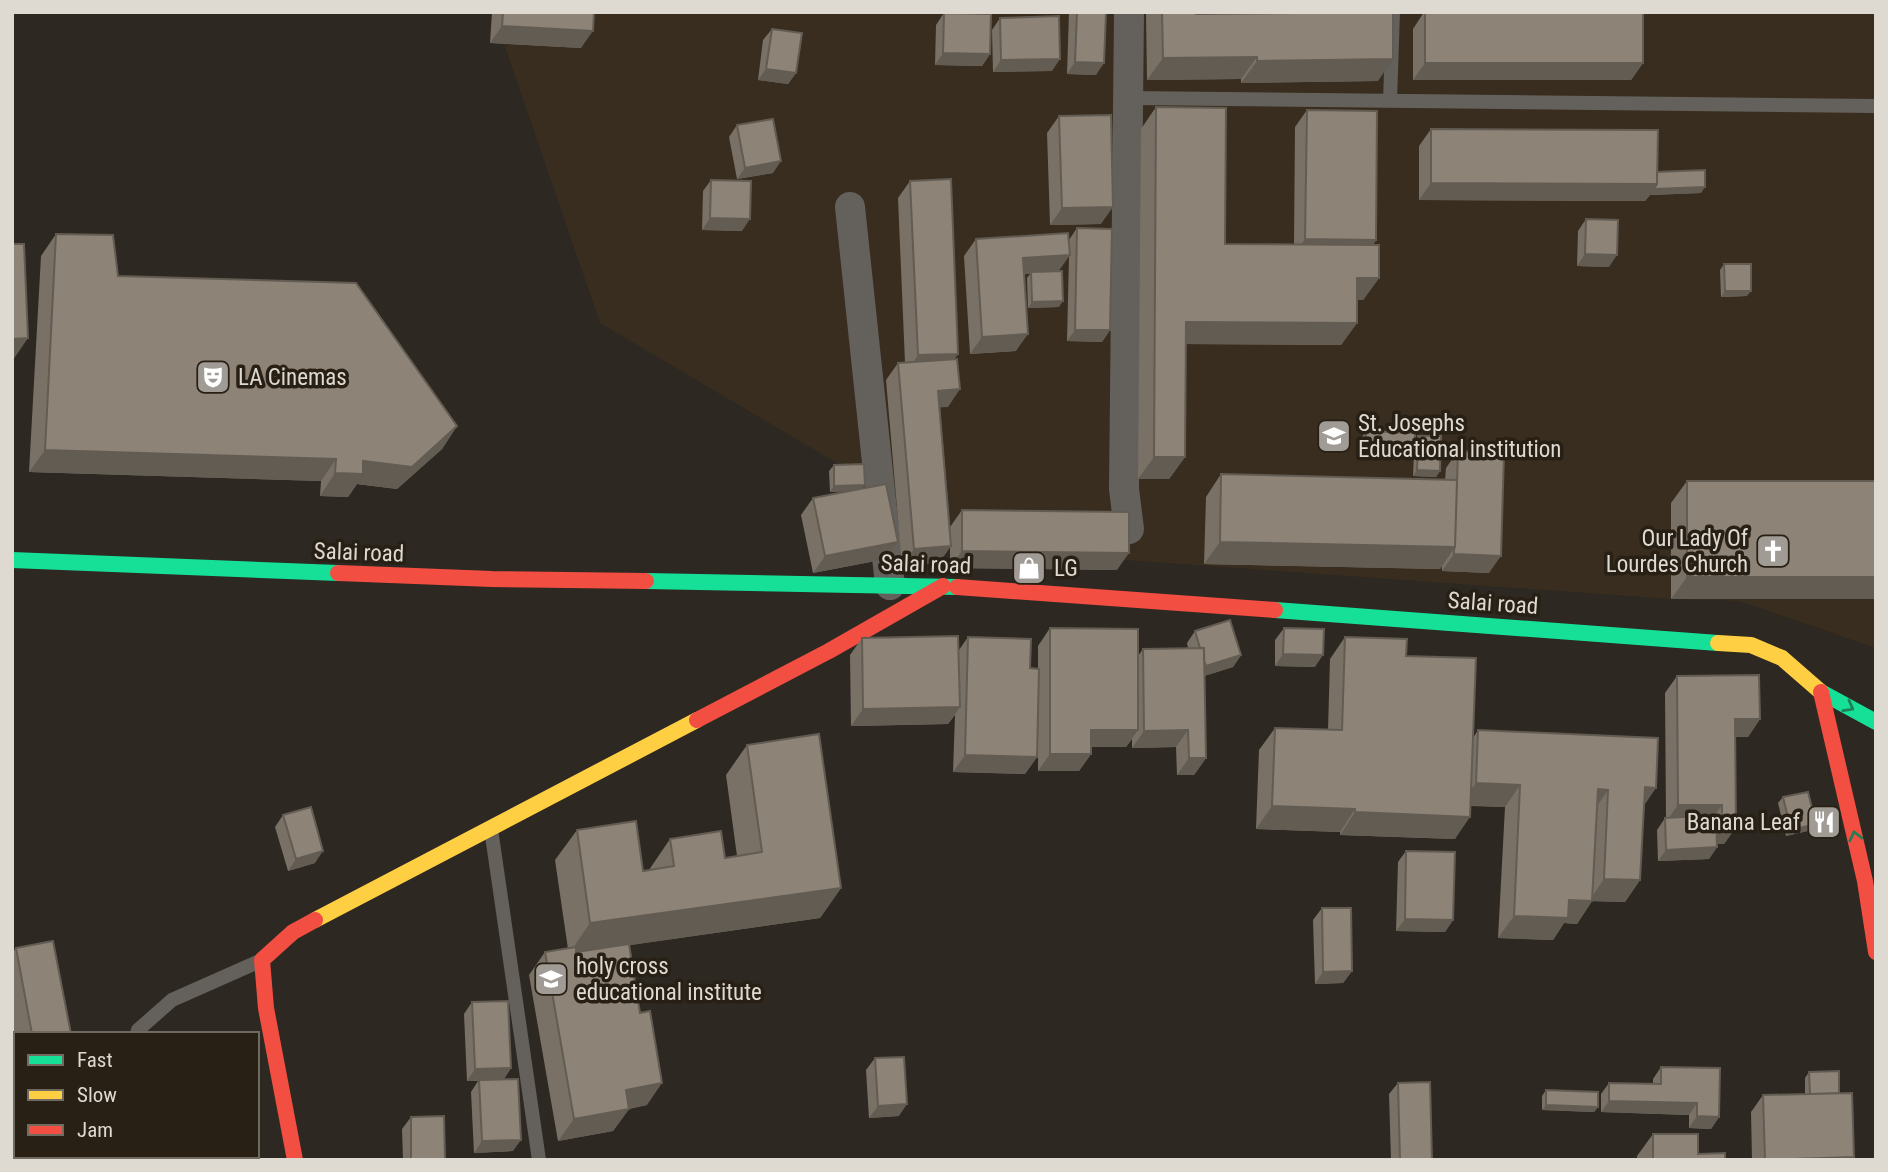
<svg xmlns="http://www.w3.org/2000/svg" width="1888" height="1172" viewBox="0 0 1888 1172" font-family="'Roboto Condensed',sans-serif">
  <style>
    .built { fill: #382d1e }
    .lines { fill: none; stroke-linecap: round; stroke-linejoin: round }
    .lane { stroke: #64605b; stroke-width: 14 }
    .street { stroke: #64605b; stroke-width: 30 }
    .fast { stroke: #16e098; stroke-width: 16 }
    .slow { stroke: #ffcf43; stroke-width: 16 }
    .jam { stroke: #f24e42; stroke-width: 16 }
    .wall { fill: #797166 }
    .shaded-wall { fill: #635c53 }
    .building { fill: #8d8377; stroke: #635c53; stroke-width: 2 }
    .oneway { stroke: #1f8056 }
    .labels { text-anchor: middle; stroke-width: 7; stroke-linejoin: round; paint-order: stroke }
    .poi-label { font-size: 23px; fill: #ded9d1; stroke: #282015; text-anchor: start }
    .street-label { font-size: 23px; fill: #ded9d1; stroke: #282015 }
  </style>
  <rect width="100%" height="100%" fill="#2d2822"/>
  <!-- built -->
  <path class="built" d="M493,12H1876V648L1740,601L1671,599L984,550L600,323Z"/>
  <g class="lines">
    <!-- lane -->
    <path class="lane" d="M1130,98L1876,106
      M1390,101L1393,12
      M491,829L539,1160
      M137,1034L138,1030L172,1000L260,961
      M147,1156L148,1160"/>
    <!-- street -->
    <path class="street" d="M1129,12L1124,489L1129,529
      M850,207L890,585"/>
    <!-- fast -->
    <path class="fast" d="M12,560L338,573
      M646,581L957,587
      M1275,610L1718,643
      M1821,692L1876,722"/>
    <!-- slow -->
    <path class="slow" d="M1718,643L1751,645L1782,658L1821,692
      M315,920L697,720"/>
    <!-- jam -->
    <path class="jam" d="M338,573L492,579L646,581
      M957,587L1275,610
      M1821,692L1865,881L1876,952
      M697,720L829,651L943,586
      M295,1160L266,1008L262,960L293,932L315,920"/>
  </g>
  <!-- wall -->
  <path class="wall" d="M492,12H594L581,48L490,43Z
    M1069,12H1106L1096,75L1067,74Z
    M1146,12H1196V14L1378,81L1241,83V79L1147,80Z
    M1424,12L1643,63L1631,80H1413V29Z
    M944,13L990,54L982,66L935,65L936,25Z
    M1000,18L1052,71L993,72L992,30Z
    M772,29L796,73L788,84L758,80L763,40Z
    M1156,107L1225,244H1294L1295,127L1307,110L1376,240L1373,245L1379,278L1363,300H1357V323L1341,345L1185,344V457L1169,479H1138L1141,129Z
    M1059,116L1101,224L1050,225L1047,133Z
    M737,125L773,173L737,179L729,137Z
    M1431,129L1657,172L1701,193L1650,195L1645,201L1419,200V146Z
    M711,180L742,231L702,230L703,191Z
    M910,181L958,354L954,359L948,407H940L950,527L962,510L1117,570L950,568V547L939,563L902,566L886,380L898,363H905L898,198Z
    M1586,219L1609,267L1577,266L1578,231Z
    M1077,228L1110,330L1102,342L1067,341L1069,256L1058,271L1059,307L1028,308L1027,278L1030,274H1024L1016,351L970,354L964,256L976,239L1069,240Z
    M56,234L118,276L457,426L442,449L397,489L357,484L348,497L320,496L321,481L29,472L41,256Z
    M1724,264L1747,296L1721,297L1720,270Z
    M1366,431L1415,440L1418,436L1440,471L1436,477L1413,476L1414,453L1410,458L1361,457L1362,437Z
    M1458,451L1489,573L1442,571V566L1440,569L1204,564L1206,497L1221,474L1445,480L1446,468Z
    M834,465L865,485L861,489L898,542L886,559L813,573L801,515L813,498L853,491L830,492L829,471Z
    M1687,481H1876L1671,599V503Z
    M1050,628L1138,656L1143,649L1188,648L1187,643L1195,631L1241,655L1233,667L1204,676L1206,758L1194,775H1177L1176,747L1132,748V739L1126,747H1091V754L1079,771H1038V736L1037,757L1025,774L953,772L955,715L948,724L851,726L850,655L862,638L959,650L968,637L1030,668L1038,669V646Z
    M1284,628L1315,667L1275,666V640Z
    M1345,637L1406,656L1473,738L1478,730L1644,806L1640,880L1625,902L1592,901L1577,924L1564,923L1553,940L1498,938L1505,807L1471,806L1455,839L1340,835V832L1256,829L1259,750L1275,728L1328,730L1330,659Z
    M1677,676L1760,719L1748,737H1735L1736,827L1724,844H1717V847L1709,859L1658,861L1657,830L1665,818H1666L1665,693Z
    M747,745L841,888L820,918L629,945L647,1105L629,1109L613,1131L558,1141L529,975L545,952L568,949L555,860L577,830L643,871L649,870L670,839L725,858L737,856L726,775Z
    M1783,797L1816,824L1812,830L1786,836L1778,803Z
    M283,815L315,863L288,871L275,827Z
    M1406,851L1453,920L1445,932L1396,931L1398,862Z
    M1322,908L1352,971L1343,983L1315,984L1313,920Z
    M16,948L71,1034H16V1053L12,1035V953Z
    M472,1002L511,1068L504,1079L513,1151L474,1153L471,1092L478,1081H467L464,1014Z
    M875,1058L899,1116L869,1118L866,1070Z
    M1661,1067L1719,1117L1711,1129L1689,1128V1115L1601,1112V1094L1609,1083L1653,1084V1079Z
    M1809,1072L1839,1093L1852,1160H1752L1751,1112L1763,1095L1805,1094V1078Z
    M1398,1083L1432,1160H1391L1389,1094Z
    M1546,1090L1598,1107L1594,1112L1542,1110V1096Z
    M411,1117L445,1160H403L402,1129Z
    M1653,1134L1698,1154L1725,1160H1637V1156Z
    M35,1156H112L113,1160H35Z"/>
  <!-- shaded-wall -->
  <path class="shaded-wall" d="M502,26L593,31L581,48L490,43Z
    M943,53L990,54L982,66L935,65Z
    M1257,57L1241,79L1147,80L1163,58Z
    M1060,59L1052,71L993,72L1001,60Z
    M1393,59L1378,81L1241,83L1257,61Z
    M1075,62L1104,63L1096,75L1067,74Z
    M1425,63H1643L1631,80H1413Z
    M766,69L796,73L788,84L758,80Z
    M781,161L773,173L737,179L745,168Z
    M1431,183L1657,184L1705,187L1701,193L1650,195L1645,201L1419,200Z
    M1113,207L1101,224L1050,225L1062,208Z
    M710,218L750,219L742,231L702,230Z
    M1305,239L1376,240L1364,257L1293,256Z
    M1585,254L1617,255L1609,267L1577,266Z
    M1070,255L1058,272L1011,275L1023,258Z
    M1357,278H1379L1363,300H1342Z
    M1725,291H1751L1747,296L1721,297Z
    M1063,301L1059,307L1028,308L1032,302Z
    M1186,322L1357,323L1341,345L1170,344Z
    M1075,330H1110L1102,342L1067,341Z
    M1028,334L1016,351L970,354L982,337Z
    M28,338L13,360H12V339Z
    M958,354L946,371L906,372L918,355Z
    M960,389L948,407L926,408L938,391Z
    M457,426L442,449L397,489L357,484L348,497L320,496L335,473L363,461Z
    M45,450L336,459L321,481L29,472Z
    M1366,451L1415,452L1410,458L1361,457Z
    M1154,457H1185L1169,479H1138Z
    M1417,470L1440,471L1436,477L1413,476Z
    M865,485L860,491L830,492L834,486Z
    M898,542L886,559L813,573L825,556Z
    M1220,542L1455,547L1440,569L1204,564Z
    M951,546L939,563L902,566L914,549Z
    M962,551L1129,553L1117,570L950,568Z
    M1454,554L1501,556L1489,573L1442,571Z
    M1687,577H1876V599H1671Z
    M1283,654L1323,655L1315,667L1275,666Z
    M1241,655L1233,667L1198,678L1206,666Z
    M960,707L948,724L851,726L863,709Z
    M1735,719H1760L1748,737H1723Z
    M1091,730H1138L1126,747H1079Z
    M1188,730L1176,747L1132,748L1144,731Z
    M1050,754H1091L1079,771H1038Z
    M965,755L1037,757L1025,774L953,772Z
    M1189,758H1206L1194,775H1177Z
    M1476,783L1520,785L1505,807L1460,805Z
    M1645,787L1656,788L1641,810Z
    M1598,789L1608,790L1593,812Z
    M1678,805H1722L1710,822H1666Z
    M1272,806L1355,809L1340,832L1256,829Z
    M1355,812L1470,817L1455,839L1340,835Z
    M1816,824L1812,830L1786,836L1791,830Z
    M1722,827H1736L1724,844H1710Z
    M1717,847L1709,859L1658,861L1666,850Z
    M323,851L315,863L288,871L296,859Z
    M1604,879L1640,880L1625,902L1589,901Z
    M841,888L820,918L569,954L590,923Z
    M1569,900L1592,901L1577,924L1564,923L1553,940L1498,938L1514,916Z
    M1405,919L1453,920L1445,932L1396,931Z
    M1352,971L1343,983L1315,984L1323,972Z
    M511,1068L503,1080L467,1081L475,1069Z
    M662,1083L647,1105L610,1112L626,1090Z
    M1609,1101L1697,1103L1689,1115L1601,1112Z
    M907,1104L899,1116L869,1118L878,1106Z
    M1546,1105L1598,1107L1594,1112L1542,1110Z
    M629,1109L613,1131L558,1141L574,1119Z
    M1697,1116L1719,1117L1711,1129L1689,1128Z
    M521,1140L513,1151L474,1153L482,1141Z
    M1854,1157L1852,1160H1764Z"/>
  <!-- building -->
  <path class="building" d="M503,12H594L593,31L502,26Z
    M1077,12H1106L1104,63L1075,62Z
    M1162,12H1196V14L1393,12V59L1257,61V57L1163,58Z
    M1425,12H1643V63H1425Z
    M944,13L991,14L990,54L943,53Z
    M1059,16L1060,59L1001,60L1000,18Z
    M772,29L802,33L796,73L766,69Z
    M1156,107L1226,108L1225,244L1379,245V278H1357V323L1186,322L1185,457H1154Z
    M1307,110L1377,111L1376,240L1305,239Z
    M1111,115L1113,207L1062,208L1059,116Z
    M773,119L781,161L745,168L737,125Z
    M1431,129L1658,130L1657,184L1431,183Z
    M1705,170V187L1654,189L1657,184V172Z
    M951,179L958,354L918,355L910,181Z
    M711,180L751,181L750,219L710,218Z
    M1586,219L1618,220L1617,255L1585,254Z
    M1077,228L1112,229L1110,330H1075Z
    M1068,233L1070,255L1023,258L1028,334L982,337L976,239Z
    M56,234L113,235L118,276L356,283L457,426L412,467L363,461V474L335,473L336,459L45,450Z
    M12,244H24L28,338L12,339Z
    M1724,264H1751V291H1725Z
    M1062,271L1063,301L1032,302L1031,272Z
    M957,359L960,389L938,391L951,546L914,549L898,363Z
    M1366,431L1415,433V452L1366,451Z
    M1418,436H1441L1440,471L1417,470Z
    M1458,451L1504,453L1501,556L1454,554V549L1455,547Z
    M864,464L865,485L834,486V465Z
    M1221,474L1457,480L1455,547L1220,542Z
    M1687,481H1876V577H1687Z
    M886,484L898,542L825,556L813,498Z
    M962,510L1129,512V553L962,551Z
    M1230,620L1241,655L1206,666L1204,660V648H1200L1195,631Z
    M1050,628L1138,629V730H1091V754H1050Z
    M1284,628L1324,629L1323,655L1283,654Z
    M958,636L960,707L863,709L862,638Z
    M968,637L1031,639L1030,668L1039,669L1037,757L965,755Z
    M1345,637L1407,639L1406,656L1476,658L1470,817L1355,812V809L1272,806L1275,728L1342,730Z
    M1204,648L1206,758H1189L1188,730L1144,731L1143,649Z
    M1759,675L1760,719H1735L1736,827H1722V805H1678L1677,676Z
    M1478,730L1658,738L1656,788L1645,787L1640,880L1604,879L1608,790L1598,789L1592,901L1569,900L1568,918L1514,916L1520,785L1476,783Z
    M819,734L841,888L590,923L577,830L636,821L643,871L674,866L670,839L721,831L725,858L762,852L747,745Z
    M1808,792L1816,824L1791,830L1783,797Z
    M311,807L323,851L296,859L283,815Z
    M1716,815L1717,847L1666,850L1665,818Z
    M1406,851L1455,852L1453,920L1405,919Z
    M1322,908H1351L1352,971L1323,972Z
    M53,941L71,1034H32L16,948Z
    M629,944L640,1013L650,1011L662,1083L626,1090L629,1109L574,1119L545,952L576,947V952Z
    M508,1001L511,1068L475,1069L472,1002Z
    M904,1057L907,1104L878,1106L875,1058Z
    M1661,1067L1720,1068L1719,1117L1697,1116V1103L1609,1101V1083L1661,1084Z
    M1839,1071V1093L1810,1094L1809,1072Z
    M518,1079L521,1140L482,1141L479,1080Z
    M1430,1082L1432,1160H1400L1398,1083Z
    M1546,1090L1598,1092V1107L1546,1105Z
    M1852,1093L1854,1157L1765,1160L1763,1095Z
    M444,1116L445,1160H411V1117Z
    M1653,1134H1698V1154L1725,1153V1160H1653Z
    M54,1156H112L113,1160H55Z"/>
  <!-- one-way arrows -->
  <defs><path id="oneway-chevron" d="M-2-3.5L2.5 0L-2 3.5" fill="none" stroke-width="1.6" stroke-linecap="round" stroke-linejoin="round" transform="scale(1.75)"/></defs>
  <g class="oneway">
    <use href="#oneway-chevron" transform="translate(1849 707) rotate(29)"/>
    <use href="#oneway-chevron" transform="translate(1855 836) rotate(-103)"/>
  </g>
  <!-- icons -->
  <defs>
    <g id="theatre-square" transform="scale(1.75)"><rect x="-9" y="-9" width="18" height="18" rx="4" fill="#a09b94" stroke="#282015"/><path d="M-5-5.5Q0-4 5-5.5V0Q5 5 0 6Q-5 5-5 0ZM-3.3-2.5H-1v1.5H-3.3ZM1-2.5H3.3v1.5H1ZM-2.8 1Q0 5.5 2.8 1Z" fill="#fff"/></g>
    <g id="university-square" transform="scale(1.75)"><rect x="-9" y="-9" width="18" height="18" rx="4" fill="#a09b94" stroke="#282015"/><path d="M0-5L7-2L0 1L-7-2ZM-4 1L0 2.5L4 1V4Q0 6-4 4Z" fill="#fff"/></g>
    <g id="church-square" transform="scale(1.75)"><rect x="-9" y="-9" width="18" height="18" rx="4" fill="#a09b94" stroke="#282015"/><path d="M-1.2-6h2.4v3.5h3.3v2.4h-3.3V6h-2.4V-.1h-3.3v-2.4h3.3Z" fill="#fff"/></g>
    <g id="shop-square" transform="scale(1.75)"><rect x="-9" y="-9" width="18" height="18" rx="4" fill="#a09b94" stroke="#282015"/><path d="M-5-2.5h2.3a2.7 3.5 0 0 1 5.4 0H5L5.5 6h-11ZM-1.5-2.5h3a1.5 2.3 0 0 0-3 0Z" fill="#fff"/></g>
    <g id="restaurant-square" transform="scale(1.75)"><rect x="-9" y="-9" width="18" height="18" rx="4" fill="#a09b94" stroke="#282015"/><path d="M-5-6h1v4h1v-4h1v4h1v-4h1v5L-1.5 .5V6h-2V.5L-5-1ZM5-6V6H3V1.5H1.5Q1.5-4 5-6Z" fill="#fff"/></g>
  </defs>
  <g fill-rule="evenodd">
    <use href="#theatre-square" x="213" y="377"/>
    <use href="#university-square" x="1334" y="436"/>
    <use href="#church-square" x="1773" y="551"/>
    <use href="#shop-square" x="1029" y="568"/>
    <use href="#restaurant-square" x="1824" y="822"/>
    <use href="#university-square" x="551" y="979"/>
  </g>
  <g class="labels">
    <!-- poi labels -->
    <g class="poi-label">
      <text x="238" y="385">LA Cinemas</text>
      <text x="1358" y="431">St. Josephs<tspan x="1358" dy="26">Educational institution</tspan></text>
      <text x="1748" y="546" text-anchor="end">Our Lady Of<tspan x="1748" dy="26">Lourdes Church</tspan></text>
      <text x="1054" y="576">LG</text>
      <text x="1800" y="830" text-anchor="end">Banana Leaf</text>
      <text x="576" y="974">holy cross<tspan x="576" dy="26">educational institute</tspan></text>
    </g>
    <!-- street labels -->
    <g class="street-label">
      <text transform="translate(359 552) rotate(2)" y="8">Salai road</text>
      <text transform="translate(926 564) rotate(2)" y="8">Salai road</text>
      <text transform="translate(1493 603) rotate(4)" y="8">Salai road</text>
    </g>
  </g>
  <!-- border -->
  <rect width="1888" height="1172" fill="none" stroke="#ded9d1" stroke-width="28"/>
  <!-- legend -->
  <rect x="14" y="1032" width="245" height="126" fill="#282015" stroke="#716a60" stroke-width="2"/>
  <rect x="28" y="1055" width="35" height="10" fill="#16e098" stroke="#716a60" stroke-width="2"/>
  <text x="77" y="1067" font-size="21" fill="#ded9d1">Fast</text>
  <rect x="28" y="1090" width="35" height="10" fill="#ffcf43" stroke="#716a60" stroke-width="2"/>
  <text x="77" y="1102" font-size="21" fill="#ded9d1">Slow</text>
  <rect x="28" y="1125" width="35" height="10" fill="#f24e42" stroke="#716a60" stroke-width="2"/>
  <text x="77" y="1137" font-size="21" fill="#ded9d1">Jam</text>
</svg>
